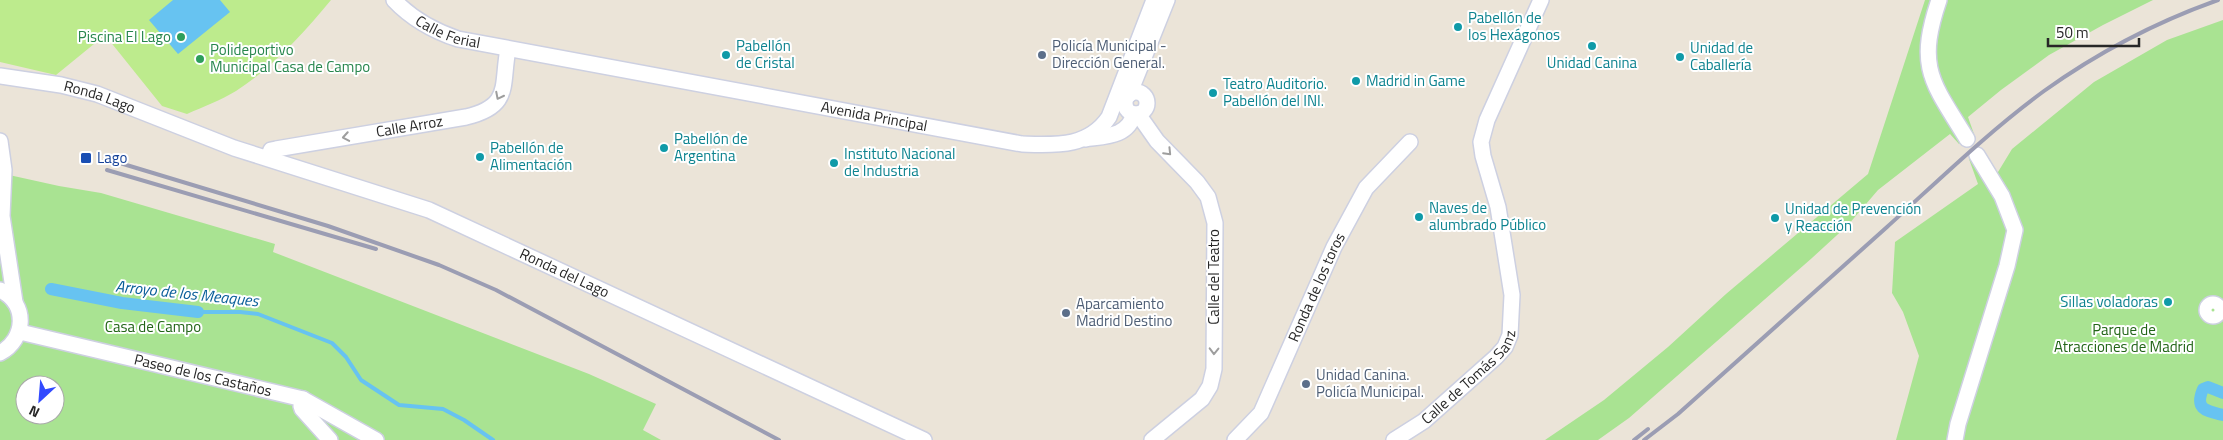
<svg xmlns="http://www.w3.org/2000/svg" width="2223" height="440" viewBox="0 0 2223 440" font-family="'Titillium Web',sans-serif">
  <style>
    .green { fill: #a9e392; fill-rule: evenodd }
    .pitch { fill: #bdeb8d }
    .water { fill: #67c3f1 }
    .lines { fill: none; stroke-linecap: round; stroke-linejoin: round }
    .stream { stroke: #67c3f1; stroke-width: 4 }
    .canal { stroke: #67c3f1; stroke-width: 12 }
    .street-casing { stroke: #cdd0e1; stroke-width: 18 }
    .street { stroke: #fff; stroke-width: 15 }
    .rail { stroke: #9b9db3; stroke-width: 4 }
    .oneway { stroke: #9e9e9e }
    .culture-dot { fill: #0f9aa8; stroke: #fff; stroke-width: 2 }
    .leisure-dot { fill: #2e9e5b; stroke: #fff; stroke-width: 2 }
    .service-dot { fill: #5c6f8a; stroke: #fff; stroke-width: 2 }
    .transit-dot { fill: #1a4fb4; stroke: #fff; stroke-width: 2 }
    .labels { text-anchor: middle; stroke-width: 4; stroke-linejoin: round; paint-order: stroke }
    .culture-label { font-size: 15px; fill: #0d838f; stroke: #fff; text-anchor: start }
    .street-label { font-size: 15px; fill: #272727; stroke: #fff }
    .leisure-label { font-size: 15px; fill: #27864d; stroke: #fff; text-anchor: end }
    .service-label { font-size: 15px; fill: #4e5e75; stroke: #fff; text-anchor: start }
    .transit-label { font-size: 15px; fill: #164399; stroke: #fff; text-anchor: start }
    .park-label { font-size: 15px; fill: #226517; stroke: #fff }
    .water-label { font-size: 16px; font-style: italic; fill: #0a5e99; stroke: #fff }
  </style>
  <rect width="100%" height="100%" fill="#ebe4d8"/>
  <!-- green -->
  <path class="green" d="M1925,0H2153L2103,25L2049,55L2001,90L1968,117L1974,134L1959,144L1950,134L1878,190L1848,225L1812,258L1629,418L1598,440H1545L1604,400L1668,347L1726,294L1868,174Z
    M2223,20V440H1896L1919,356L1903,312L1892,293L1895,242L1978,184L1969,159L1982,152L1996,172H1998L2012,149L2094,82L2167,40Z
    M0,173L59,186L101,193L275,244L273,252L589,374L656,404L643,430L661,440H0ZM25,385H55V415H25Z"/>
  <!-- pitch -->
  <path class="pitch" d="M0,0H331C303,34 273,67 236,91C221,100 203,107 187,114L162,106L105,35L56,75L0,62Z"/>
  <!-- water -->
  <path class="water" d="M173,0H220L230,12L178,54L149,20Z"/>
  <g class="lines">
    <!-- stream -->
    <path class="stream" d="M198,312H240L258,314L332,343L346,357L361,380L399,405L443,409L464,420L493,440"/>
    <!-- canal -->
    <path class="canal" d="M51,289L122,303L198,312
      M2223,393L2208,387L2203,389C2194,410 2207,411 2223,415"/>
    <!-- street casing -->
    <g class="street-casing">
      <g id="street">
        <path id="s1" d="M394,0C412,19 434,31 458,39L1022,144C1055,145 1088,148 1109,117L1154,0"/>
        <path d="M1939,0C1916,68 1932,82 1967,139"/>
        <path id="s2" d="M0,76L61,85L97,94L234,148L429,210L924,440"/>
        <circle cx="1136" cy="103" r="11"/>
        <path d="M1129,95L1167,0"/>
        <path d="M1138,114L1157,141L1197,182L1208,197L1215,223L1214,369L1210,386L1202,399L1152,440"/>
        <path d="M1085,139C1105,136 1128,137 1134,114"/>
        <path d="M0,141L4,170L2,216L15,302"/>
        <path id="s3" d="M268,158L271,150L276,149L466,117C512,106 501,86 508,49"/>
        <path d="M0,290C28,304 26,339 0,353"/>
        <circle cx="2213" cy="310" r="6"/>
        <path id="s4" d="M20,332L303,399L376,440"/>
        <path d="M303,399L301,406L302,409L330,440"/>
        <path id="s5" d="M1235,440L1261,413L1334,247L1366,188L1410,142"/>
        <path id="s6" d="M1394,440L1424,421L1496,357L1505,347L1510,335L1512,295L1498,207L1483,156L1481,142L1487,120L1541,0"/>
        <path d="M1955,440L1958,424L2007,266L2015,230L2002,196L1977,155"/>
      </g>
    </g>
    <!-- street -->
    <use href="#street" class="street"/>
    <!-- rail -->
    <path class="rail" d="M110,160L328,226L439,265L496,290L779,440
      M107,170L376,249
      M1634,440L1648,429
      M1644,440L1678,414C1748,352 1817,289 1887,227C1938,181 1988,132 2044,91C2097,53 2156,22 2218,0"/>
  </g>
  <!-- one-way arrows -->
  <defs><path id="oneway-chevron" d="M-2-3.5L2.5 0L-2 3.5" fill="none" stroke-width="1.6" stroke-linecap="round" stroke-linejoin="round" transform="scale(1.25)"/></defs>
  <g class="oneway">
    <use href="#oneway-chevron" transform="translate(499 96) rotate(117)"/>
    <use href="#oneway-chevron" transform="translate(346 137) rotate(170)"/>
    <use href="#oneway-chevron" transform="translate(1168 152) rotate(46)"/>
    <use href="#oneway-chevron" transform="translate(1214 351) rotate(91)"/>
  </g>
  <!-- markers -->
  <g class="culture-dot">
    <circle cx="1458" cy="27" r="5"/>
    <circle cx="1592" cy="46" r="5"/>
    <circle cx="726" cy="55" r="5"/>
    <circle cx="1680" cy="57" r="5"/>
    <circle cx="1356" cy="81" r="5"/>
    <circle cx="1213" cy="93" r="5"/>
    <circle cx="664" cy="148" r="5"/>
    <circle cx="480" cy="157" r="5"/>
    <circle cx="834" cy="163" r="5"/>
    <circle cx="1419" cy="217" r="5"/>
    <circle cx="1775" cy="218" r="5"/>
    <circle cx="2168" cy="302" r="5"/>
  </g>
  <g class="leisure-dot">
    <circle cx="181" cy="37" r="5"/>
    <circle cx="200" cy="59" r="5"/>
  </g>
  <g class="service-dot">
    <circle cx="1042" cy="55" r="5"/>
    <circle cx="1066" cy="313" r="5"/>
    <circle cx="1306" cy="384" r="5"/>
  </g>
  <rect class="transit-dot" x="80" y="152" width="12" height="12" rx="2.5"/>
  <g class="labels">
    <!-- culture labels -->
    <g class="culture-label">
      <text x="1468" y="23">Pabellón de<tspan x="1468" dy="17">los Hexágonos</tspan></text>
      <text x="736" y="51">Pabellón<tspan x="736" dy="17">de Cristal</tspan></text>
      <text x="1690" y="53">Unidad de<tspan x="1690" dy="17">Caballería</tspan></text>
      <text x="1592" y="68" text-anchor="middle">Unidad Canina</text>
      <text x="1366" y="86">Madrid in Game</text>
      <text x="1223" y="89">Teatro Auditorio.<tspan x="1223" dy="17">Pabellón del INI.</tspan></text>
      <text x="674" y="144">Pabellón de<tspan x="674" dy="17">Argentina</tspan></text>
      <text x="490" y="153">Pabellón de<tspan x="490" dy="17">Alimentación</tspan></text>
      <text x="844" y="159">Instituto Nacional<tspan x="844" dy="17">de Industria</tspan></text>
      <text x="1429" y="213">Naves de<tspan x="1429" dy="17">alumbrado Público</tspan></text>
      <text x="1785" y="214">Unidad de Prevención<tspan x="1785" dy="17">y Reacción</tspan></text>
      <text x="2158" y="307" text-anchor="end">Sillas voladoras</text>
    </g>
    <!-- street labels -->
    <g class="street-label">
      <text dy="5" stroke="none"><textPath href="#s1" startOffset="64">Calle Ferial</textPath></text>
      <text dy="5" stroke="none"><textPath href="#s2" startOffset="102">Ronda Lago</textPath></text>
      <text dy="5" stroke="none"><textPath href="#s1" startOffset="499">Avenida Principal</textPath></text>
      <text dy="5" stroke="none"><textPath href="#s3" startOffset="149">Calle Arroz</textPath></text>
      <text dy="5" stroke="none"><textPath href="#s2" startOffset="600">Ronda del Lago</textPath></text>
      <text transform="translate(1214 277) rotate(-90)" y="5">Calle del Teatro</text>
      <text dy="5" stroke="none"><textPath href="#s5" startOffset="175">Ronda de los toros</textPath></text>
      <text dy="5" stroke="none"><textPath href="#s6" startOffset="99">Calle de Tomás Sanz</textPath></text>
      <text dy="5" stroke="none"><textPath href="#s4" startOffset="188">Paseo de los Castaños</textPath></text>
    </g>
    <!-- leisure labels -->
    <g class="leisure-label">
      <text x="171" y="42">Piscina El Lago</text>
      <text x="210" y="55" text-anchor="start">Polideportivo<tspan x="210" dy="17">Municipal Casa de Campo</tspan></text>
    </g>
    <!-- service labels -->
    <g class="service-label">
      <text x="1052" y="51">Policía Municipal -<tspan x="1052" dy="17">Dirección General.</tspan></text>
      <text x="1076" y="309">Aparcamiento<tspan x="1076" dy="17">Madrid Destino</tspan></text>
      <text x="1316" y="380">Unidad Canina.<tspan x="1316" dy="17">Policía Municipal.</tspan></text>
    </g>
    <!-- transit labels -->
    <g class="transit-label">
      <text x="97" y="163">Lago</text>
    </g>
    <!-- park labels -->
    <g class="park-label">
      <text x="153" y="332">Casa de Campo</text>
      <text x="2124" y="335">Parque de<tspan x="2124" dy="17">Atracciones de Madrid</tspan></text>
    </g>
    <!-- water labels -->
    <g class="water-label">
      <text transform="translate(187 293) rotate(6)" y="6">Arroyo de los Meaques</text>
    </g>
  </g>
  <!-- north arrow -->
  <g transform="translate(40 400) rotate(206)"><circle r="24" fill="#ffffff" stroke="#a9a9a9"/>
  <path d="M0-4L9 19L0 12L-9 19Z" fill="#324afe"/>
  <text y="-8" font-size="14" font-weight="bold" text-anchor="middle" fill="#272727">N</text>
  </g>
  <!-- scale -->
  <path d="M2048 38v8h91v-8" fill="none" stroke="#272727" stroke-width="2.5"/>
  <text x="2056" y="38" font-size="15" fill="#272727" stroke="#ffffff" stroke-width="4" paint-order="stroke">50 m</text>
</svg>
